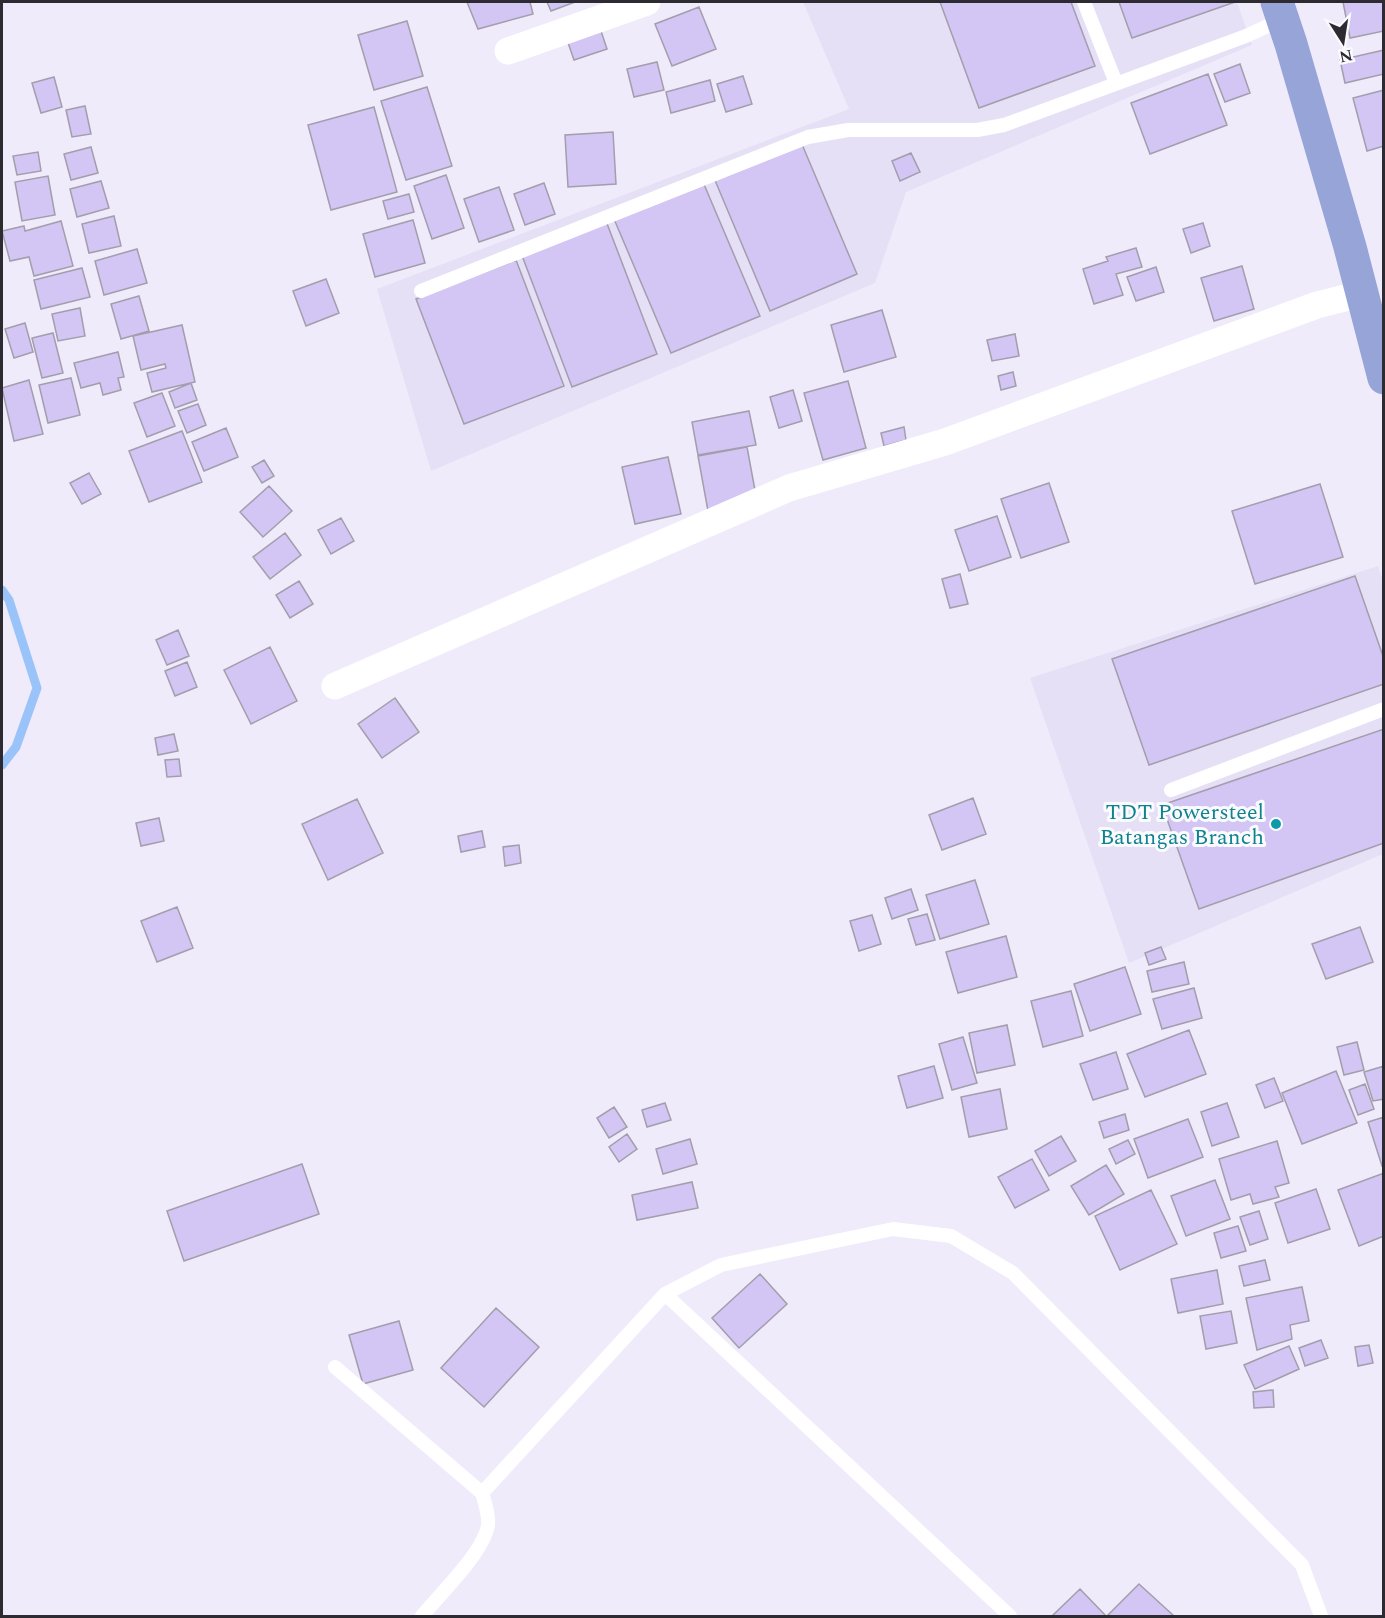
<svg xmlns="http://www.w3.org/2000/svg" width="1385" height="1618" viewBox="0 0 1385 1618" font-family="Spectral,serif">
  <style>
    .built { fill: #e6e0f6 }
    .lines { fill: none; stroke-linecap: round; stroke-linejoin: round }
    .stream { stroke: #9ac4f9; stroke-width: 9 }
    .building { fill: #d3c5f4; stroke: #a29eac; stroke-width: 1.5 }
    .service { stroke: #fff; stroke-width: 14 }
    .minor { stroke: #fff; stroke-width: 27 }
    .trunk { stroke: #97a4d7; stroke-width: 33 }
    .culture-dot { fill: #0f9aa8; stroke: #fbfbfe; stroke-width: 2 }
    .labels { text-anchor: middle; stroke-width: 6; stroke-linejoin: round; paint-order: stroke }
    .culture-label { font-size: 22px; fill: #0d838f; stroke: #fbfbfe; text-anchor: end }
  </style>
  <rect width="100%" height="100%" fill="#efebfa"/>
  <!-- built -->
  <path class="built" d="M803,2H1237L1252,45L906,192L875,283L431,471L377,289L849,109Z
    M1378,566L1384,585L1383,854L1129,963L1030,678Z"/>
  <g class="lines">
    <!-- stream -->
    <path class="stream" d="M2,590L9,600L37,688L16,747L2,765"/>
  </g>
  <!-- building -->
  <path class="building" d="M467,2H530L533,14L478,29Z
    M547,2H575L551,11Z
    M940,2H1071L1095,66L979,108Z
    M1119,2H1235L1132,38Z
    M1343,2H1384V31L1350,38Z
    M699,7L716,49L672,66L655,24Z
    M407,21L423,76L374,90L358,35Z
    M599,25L607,49L574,60L566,37Z
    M1384,50V74L1345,83L1340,60Z
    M657,62L664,90L634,97L627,69Z
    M1240,64L1250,93L1225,102L1214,74Z
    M1208,74L1227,125L1150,154L1131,103Z
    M743,76L752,104L726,112L717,84Z
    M54,77L62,107L41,113L32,83Z
    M710,80L715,101L671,113L666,92Z
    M427,87L452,166L406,180L381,101Z
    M1384,90V146L1367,151L1353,98Z
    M85,106L91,134L72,137L66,110Z
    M374,107L397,192L331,210L308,125Z
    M613,132L616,184L568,187L565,135Z
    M801,142L857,274L770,311L714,178Z
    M91,147L98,173L71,180L64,154Z
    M38,152L41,171L17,175L13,156Z
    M911,153L920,172L900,181L892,161Z
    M446,175L464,228L432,239L414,186Z
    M48,176L55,215L22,221L15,182Z
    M101,181L109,208L77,217L70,189Z
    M703,182L760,316L671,353L614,219Z
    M544,183L555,214L525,225L514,194Z
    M499,187L514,230L479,242L464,199Z
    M409,194L414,212L388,219L383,201Z
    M114,216L121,246L89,253L82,224Z
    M413,220L425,263L375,277L363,234Z
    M61,221L73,266L34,276L29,257L10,261L2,231L24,226L25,231Z
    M606,221L657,354L572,387L521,253Z
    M1203,223L1210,246L1191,253L1183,229Z
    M1136,248L1142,267L1116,274L1123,295L1094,304L1083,269L1108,261L1106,257Z
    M137,249L147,283L104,295L95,261Z
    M516,260L564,386L464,424L416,299Z
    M1242,266L1254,309L1214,321L1201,278Z
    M1156,267L1164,292L1136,301L1127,277Z
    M82,268L90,297L41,309L34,280Z
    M326,279L339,313L306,326L293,291Z
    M139,296L149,331L121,339L111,304Z
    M80,308L85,336L58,341L52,314Z
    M882,310L896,357L844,372L831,325Z
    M25,323L33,352L14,358L5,329Z
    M182,325L195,382L152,392L147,373L166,368L165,364L141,370L133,336Z
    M53,333L63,373L42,378L32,338Z
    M1015,334L1019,356L992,361L987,340Z
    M118,352L124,377L118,378L121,390L103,395L100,383L81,388L74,363Z
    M1013,372L1016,386L1001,390L998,376Z
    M71,378L80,415L48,423L39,385Z
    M29,380L43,434L14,441L2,388Z
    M848,381L866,448L823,460L804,393Z
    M191,383L197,400L175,408L169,392Z
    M793,390L802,421L779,428L770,397Z
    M162,393L175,426L147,437L134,403Z
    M198,404L206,425L187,433L178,411Z
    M749,411L756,445L698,455L692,422Z
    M904,427L906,440L884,446L881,433Z
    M226,428L238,457L204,471L192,442Z
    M182,431L202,482L149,502L129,451Z
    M747,447L757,501L708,511L698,456Z
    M668,457L681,514L635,524L622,467Z
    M264,460L274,476L262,483L252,467Z
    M89,473L101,494L82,504L70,483Z
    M1049,483L1069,542L1021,558L1001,499Z
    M1320,484L1343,557L1255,584L1232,511Z
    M269,486L292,511L263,537L240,512Z
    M997,516L1011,557L969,571L955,530Z
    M341,518L354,541L331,554L318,530Z
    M285,533L301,555L270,579L253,557Z
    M960,574L968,604L950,608L942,579Z
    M1355,576L1384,659V684L1149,765L1112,659Z
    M299,581L313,604L290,618L276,595Z
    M178,630L189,656L167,665L156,640Z
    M270,647L297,701L251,724L224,670Z
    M187,662L197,687L175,696L165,671Z
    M395,698L419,732L382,758L358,724Z
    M1384,729V843L1199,909L1162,805Z
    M174,734L178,751L158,755L155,738Z
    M179,759L181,776L167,777L165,760Z
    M973,798L986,834L942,850L929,815Z
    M357,799L383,853L328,880L302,824Z
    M159,818L164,841L141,846L136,823Z
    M482,831L485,847L461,852L458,836Z
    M519,845L521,863L505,866L503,847Z
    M975,880L989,924L940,939L926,895Z
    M911,889L918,910L892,919L885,898Z
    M177,907L193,948L157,962L141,921Z
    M927,914L935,940L916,945L908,919Z
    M872,915L881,944L859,951L850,921Z
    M1360,927L1373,962L1326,979L1312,944Z
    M1006,936L1017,977L958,993L946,952Z
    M1161,947L1166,959L1149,965L1145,953Z
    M1184,962L1189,984L1152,992L1147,971Z
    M1125,967L1141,1014L1090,1031L1074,984Z
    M1194,988L1202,1018L1162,1029L1153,999Z
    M1071,991L1083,1036L1043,1047L1031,1001Z
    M1007,1025L1015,1065L977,1073L969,1033Z
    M1189,1030L1206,1074L1145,1097L1127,1054Z
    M963,1037L977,1083L952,1090L939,1044Z
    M1357,1042L1364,1070L1344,1075L1337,1047Z
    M1116,1052L1128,1089L1093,1100L1080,1064Z
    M934,1066L943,1098L907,1108L898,1076Z
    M1384,1066V1099L1373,1101L1364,1072Z
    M1336,1071L1357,1123L1302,1144L1282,1093Z
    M1274,1078L1283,1101L1265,1108L1256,1085Z
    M1365,1084L1374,1109L1358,1115L1349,1090Z
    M1000,1089L1007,1129L969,1137L961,1097Z
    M665,1103L671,1120L647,1127L642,1110Z
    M1227,1103L1239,1137L1212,1146L1201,1112Z
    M614,1107L627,1127L609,1138L597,1118Z
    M1125,1114L1129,1130L1104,1138L1099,1122Z
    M1384,1117V1165L1382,1166L1368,1122Z
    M1188,1119L1203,1157L1148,1178L1134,1139Z
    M627,1134L637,1149L619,1162L609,1147Z
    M1061,1136L1076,1161L1049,1176L1035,1151Z
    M690,1139L697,1164L663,1174L656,1149Z
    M1128,1140L1135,1154L1116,1164L1109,1149Z
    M1277,1141L1289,1183L1275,1187L1279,1197L1253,1204L1250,1194L1231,1200L1219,1159Z
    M1032,1159L1049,1190L1015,1208L998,1177Z
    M302,1164L319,1214L184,1261L167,1211Z
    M1106,1165L1124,1194L1089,1215L1071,1186Z
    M1384,1173V1236L1359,1246L1338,1190Z
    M1215,1180L1230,1219L1186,1236L1171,1196Z
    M692,1182L698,1208L637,1220L632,1195Z
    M1316,1189L1330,1229L1288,1243L1275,1203Z
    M1151,1190L1177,1244L1120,1270L1095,1216Z
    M1259,1211L1268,1239L1250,1245L1240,1217Z
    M1238,1226L1246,1251L1221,1258L1214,1233Z
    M1265,1260L1270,1280L1244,1286L1239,1266Z
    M1217,1270L1223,1304L1178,1313L1171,1279Z
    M760,1274L787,1304L739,1348L712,1318Z
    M1302,1287L1309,1321L1290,1325L1292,1339L1257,1350L1246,1298Z
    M496,1308L539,1347L484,1407L441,1368Z
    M1231,1311L1237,1343L1206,1349L1200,1316Z
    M399,1321L413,1370L363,1384L349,1335Z
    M1321,1340L1328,1358L1305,1366L1299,1348Z
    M1369,1345L1373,1363L1358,1366L1355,1347Z
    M1289,1346L1299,1369L1255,1389L1244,1365Z
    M1273,1390L1274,1407L1254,1408L1253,1392Z
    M1139,1584L1174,1616H1107Z
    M1080,1589L1106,1616H1052Z"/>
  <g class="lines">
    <!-- service -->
    <path class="service" d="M1084,2L1116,83
      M421,291L808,137L848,130H977L1004,125L1246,36L1283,19
      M1171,790L1384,709
      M665,1294L1010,1616
      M335,1367L482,1493C485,1503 489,1514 488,1525C484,1552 440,1594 422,1616
      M482,1493L665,1294L721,1265L893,1229L951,1236L1013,1273L1302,1565L1321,1616"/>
    <!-- minor -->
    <path class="minor" d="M508,51L647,2
      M335,686L789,488L945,442L1317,305L1361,294"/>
    <!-- trunk -->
    <path class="trunk" d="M1277,2L1291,44L1350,247L1384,378"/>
  </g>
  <!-- markers -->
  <circle class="culture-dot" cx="1276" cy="824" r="6"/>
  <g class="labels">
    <!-- culture labels -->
    <g class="culture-label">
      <text x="1264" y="819">TDT Powersteel<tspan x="1264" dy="25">Batangas Branch</tspan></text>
    </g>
  </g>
  <!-- border -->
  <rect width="1385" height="1618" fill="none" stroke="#2d2b31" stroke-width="6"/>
  <!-- north arrow -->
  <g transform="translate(1343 42) rotate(168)" stroke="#fbfbfe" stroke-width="4.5" paint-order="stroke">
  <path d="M0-4.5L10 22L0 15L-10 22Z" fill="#2d2b31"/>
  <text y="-9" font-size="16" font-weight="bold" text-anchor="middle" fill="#2d2b31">N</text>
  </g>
</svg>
